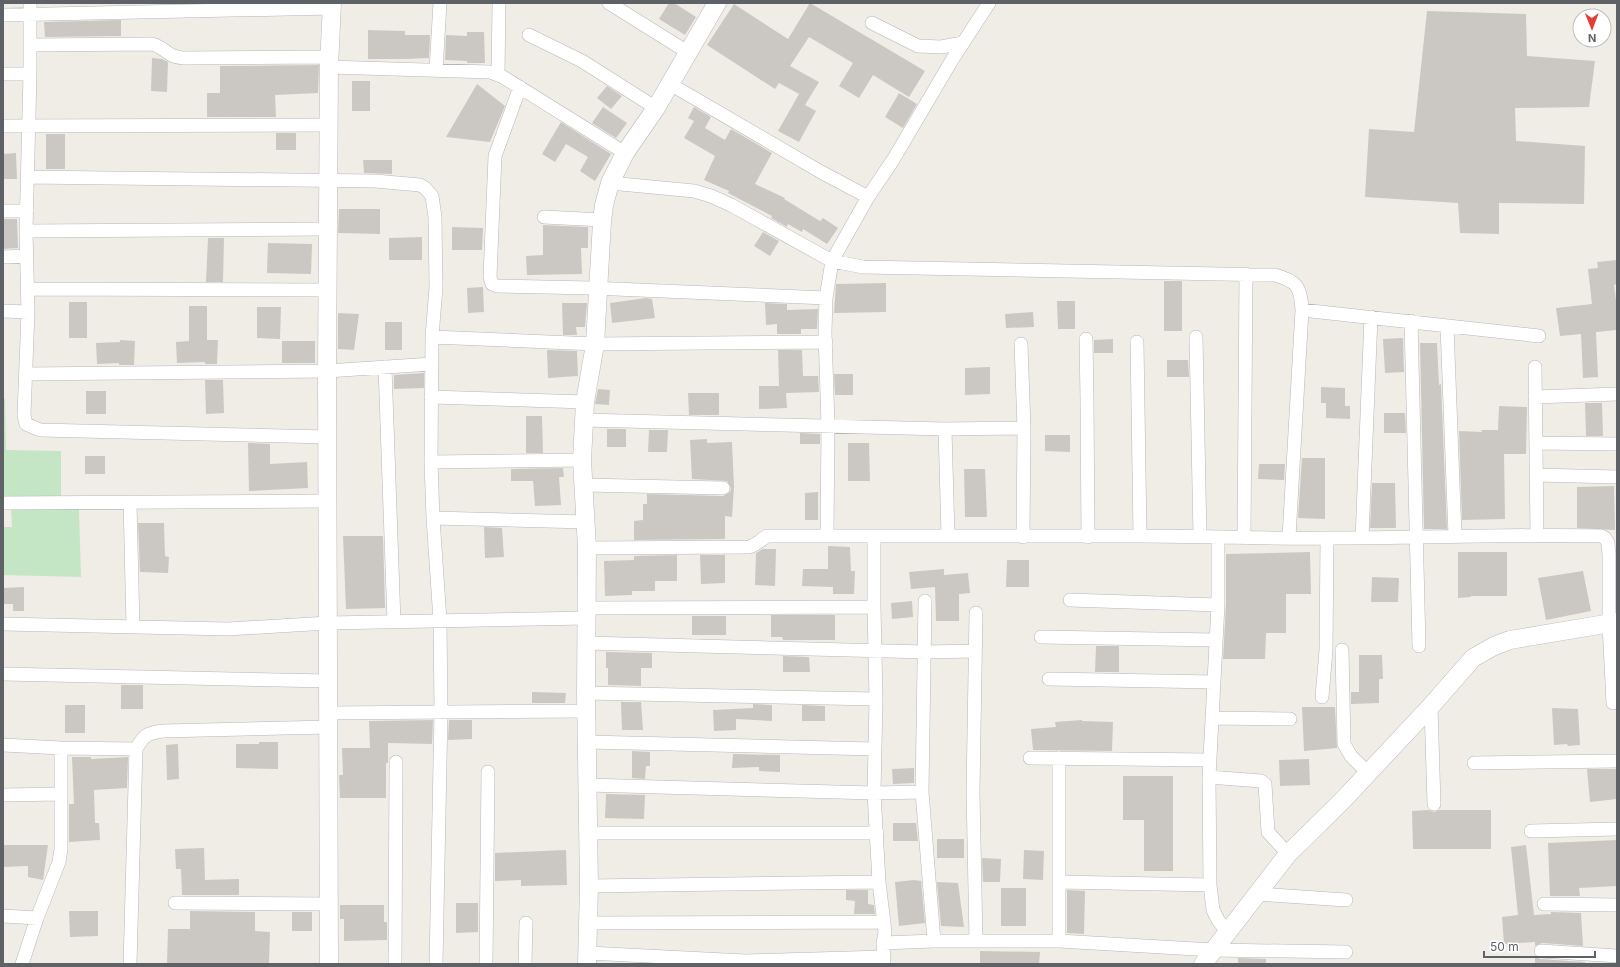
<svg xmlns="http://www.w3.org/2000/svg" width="1620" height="967" viewBox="0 0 1620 967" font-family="Inter,sans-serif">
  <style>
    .green { fill: #c5e6c4 }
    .building { fill: #cbc8c4 }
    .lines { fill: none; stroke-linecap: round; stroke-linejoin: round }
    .street-casing { stroke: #b4b7ba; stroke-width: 14 }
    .secondary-casing { stroke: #b5b9bd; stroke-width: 19 }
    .street { stroke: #fff; stroke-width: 13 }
    .secondary { stroke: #fff; stroke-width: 18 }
  </style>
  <rect width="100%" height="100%" fill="#f0ede6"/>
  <!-- green -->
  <path class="green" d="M3,399H5L6,450L61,451V497H3Z
    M11,508L79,509L81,577L3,575V527H12Z"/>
  <!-- building -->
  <path class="building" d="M669,3H674L696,17L685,35L659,19Z
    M810,3L925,71L909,97L873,75L859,98L839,86L853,63L809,37L790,66L819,82L805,105L816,111L799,142L778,131L799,94L779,83L775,89L707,45L734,4L788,39Z
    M1427,11L1526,14L1527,56L1595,61L1589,107L1515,108L1516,141L1585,146L1584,204L1499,203V234L1460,233L1458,203L1365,197L1369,129L1414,132Z
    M121,20V36L45,37L44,22Z
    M368,30L405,31V35H430L429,58L404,59H368Z
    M467,32H484L485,63H467V61L445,60L446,35L467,36Z
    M152,58L162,59L168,62L167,92L151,91Z
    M319,65L318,93L275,95L276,117H207V93H220V66Z
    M352,81H370V111H352Z
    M477,84L505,106L490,142L446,137Z
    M607,86L622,96L611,109L597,98Z
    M899,93L917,104L903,128L885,117Z
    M603,107L627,123L616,138L592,123Z
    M694,107L711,117L705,128L725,140L731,129L772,153L755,184L785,198L784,199L820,221L823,218L838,228L827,244L803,229L802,232L788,224L787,227L771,218L772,216L728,193L729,191L704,180L715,156L684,138L694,121L688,118Z
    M561,122L611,154L595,181L580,171L588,157L566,144L555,162L542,154Z
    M276,133H296V150H276Z
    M46,134H65V169H46Z
    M16,153L17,179H3V154Z
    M363,160H392V174L364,173Z
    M339,209H380V234L338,233Z
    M3,219H17L18,248L3,249Z
    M543,225L588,227V248H581L582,274L527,275L526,256L543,255Z
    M452,227L483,228L482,250H452Z
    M763,232L779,241L770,256L754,246Z
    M422,237V260H389V238Z
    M208,238H224L223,282H206Z
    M268,243L312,244L311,274L267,273Z
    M1617,260V284L1614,285L1617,308V330L1596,332L1598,377L1583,378L1581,334L1560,336L1556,308L1592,304L1588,269L1598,268L1597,262Z
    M1164,281H1182V331H1164Z
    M886,283V312L834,313L836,284Z
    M483,287L484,312L468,313L467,288Z
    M646,298L652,299L655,318L612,323L610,303Z
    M1057,301H1075V329H1058Z
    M69,302H87V338H69Z
    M562,303H587L585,327H576L577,335H563Z
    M765,303L787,304V310L818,309L817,329H801V334H777V324L766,325Z
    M189,306H207V340H218L217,364H205V362L177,363L176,342L189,341Z
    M257,307H281L280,339L257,338Z
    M1033,312L1034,327L1006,328L1005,314Z
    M338,313L359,314L354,350L338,349Z
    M385,322H402V350H385Z
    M1403,338L1404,372L1385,373L1383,339Z
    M1113,339V353H1094V340Z
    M120,340L135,341L134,365H119V363L97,364L96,343L120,342Z
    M282,341H315V363H282Z
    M1420,343H1437L1439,385L1441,384L1447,529H1424Z
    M547,350L577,351L578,376L548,378Z
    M778,350H802L803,376H818L819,392L786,393L787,408L759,409V386H779Z
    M1167,360H1188L1189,377H1167Z
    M990,367V394L965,395V368Z
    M424,373V388L394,389V375Z
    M834,374H853V395H835Z
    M205,380H223L224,413L206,414Z
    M1321,387L1345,388V406H1350V419L1326,418V403H1321Z
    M598,389L610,390L609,405L595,404Z
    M86,391H106V414H86Z
    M688,393H719V415H689Z
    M1585,403H1602L1603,436H1586Z
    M1499,406L1527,407L1526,454H1504L1505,519L1462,520L1459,431L1482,432L1481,430H1498Z
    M1384,413H1405L1406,433H1384Z
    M526,416H542L543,453H526Z
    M607,429H626V447H607Z
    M649,430H668L667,452H648Z
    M800,433L820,434V444H800Z
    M1045,435H1070V452L1045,451Z
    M707,439V443L732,442L734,487L732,517L725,516V539L634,540V521L643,520V504H647V494L723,496L730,492L731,488L727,481L692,479L690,440Z
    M248,443L270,444V464L307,462L308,488L249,491Z
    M848,443H869L870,481H848Z
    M85,456H105V474H85Z
    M1302,458H1325V519L1298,518Z
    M1259,464H1285L1284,480L1258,479Z
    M563,468L564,477H559L561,505L535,506L533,481H511V469Z
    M964,469H985L987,517H965Z
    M1372,483H1395L1396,528H1370Z
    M1614,486L1615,530L1577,528V487Z
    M818,492V520H805V493Z
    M138,523H164L165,556L169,557L168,573L140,572Z
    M484,527L502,528L504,557L485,558Z
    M343,536H383L385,608L346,609Z
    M828,546L850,547L851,571H855L854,594H833V587L802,586L803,569H828Z
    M763,549H776L775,586L755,585L756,553Z
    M1310,552L1311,594H1286V633H1266L1265,659H1223L1226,605V554Z
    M1458,552H1507V596H1471V597L1458,598Z
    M677,555V581H655V591H632V595L605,596L604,561L634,560V556Z
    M700,555H725V583L701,584Z
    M1007,560H1029V587H1006Z
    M944,569V575L968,573L970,593L959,594V621H936L935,587L911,589L909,572Z
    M1583,571L1591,611L1546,620L1538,578Z
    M1372,577L1399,578L1398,602H1371Z
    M24,587V611H13V604H3V588Z
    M912,601L913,617L892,619L891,603Z
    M771,615H835V640H783L782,637H771Z
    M692,616H726V635H692Z
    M1096,646H1119V672H1095Z
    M606,652L652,653V668H641V686L608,685V668H606Z
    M1359,655H1382L1383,679H1379V703L1351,704V692H1359Z
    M783,656L809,657L810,672H783Z
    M121,685H143V709H121Z
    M532,692L566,693L565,703H532Z
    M621,702H641L643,730H622Z
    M753,704L772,705V721L736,719V730L714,731L713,710L753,708Z
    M65,705H85V733H65Z
    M802,705L825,706V721H802Z
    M1302,707H1335L1337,748L1304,751Z
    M1552,708L1578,709L1580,745L1568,746L1567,744L1554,745Z
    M433,720L432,744L388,743V763H386V798H340L339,775H343L342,748H370L369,721Z
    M449,720H472V739L448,740Z
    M1082,720V721L1113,722L1112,751L1033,750L1031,729L1056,727L1055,722Z
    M259,742H278V769L236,768V744H259Z
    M178,744L179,779L167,780L166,745Z
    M632,751L650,752V766H646L645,779L632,778Z
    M733,754L780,755V772L759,771V767L732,768Z
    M72,757H91V759L128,757L127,788L94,790L95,823H99L100,840L69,842V804H74Z
    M1309,759L1310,785L1280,786L1279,760Z
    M914,768V783L893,784L892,769Z
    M1587,769H1616L1617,799L1590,802Z
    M1123,776H1173V871H1144V820H1123Z
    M606,794L645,795L644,819L605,818Z
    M1429,810L1434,812L1439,810H1491V849H1413L1412,811Z
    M893,823H916L918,841H893Z
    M937,839H964V858H937Z
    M1617,840V886L1579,888L1580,896H1550L1548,843Z
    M3,845H48L43,880L28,877V866L3,867Z
    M1526,845L1534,915L1551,914V912L1581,913L1583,946L1542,943L1535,946V942L1504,944L1502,917L1518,915L1511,847Z
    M204,848L205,880L239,879V895H182L181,869H176L175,849Z
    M566,850L567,885L521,886V880L495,881V853Z
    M1024,850L1044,851L1043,880L1023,879Z
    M982,858L1001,859L1000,882H983Z
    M914,880L921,881L925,923L899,926L895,882Z
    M937,882L958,883L964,927L941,926Z
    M1001,888H1026V926H1001Z
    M846,890H868V904L874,905L875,914H854L855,901L846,900Z
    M1067,890L1085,891L1084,934L1067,933Z
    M456,903H478V932L456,933Z
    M340,905H384V922H387V940L344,941V919H340Z
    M69,911H98V936L70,937Z
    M190,911L255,912V931L270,932L269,964H167L168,929H190Z
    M292,912H312V931H292Z
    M980,951L1040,952L1039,964H980Z
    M1535,956L1540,959L1585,962V964H1535Z
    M1238,958L1266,959V964H1238Z"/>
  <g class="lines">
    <!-- street casing -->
    <g class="street-casing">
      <path id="street" d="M30,3V74L26,231L28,312L24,415L26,424L40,430L327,437
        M609,3L689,53
        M3,15L332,8
        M872,23L918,46L941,47L963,43
        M529,35L582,61L656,108
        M30,45L152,44C165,47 167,57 183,58L330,57
        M329,67L490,72L503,77L625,153
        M436,70L440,3
        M3,74H30
        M498,75L499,3
        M670,84L821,172L868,197
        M520,87L495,156L490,277L492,284L497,286L591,288L826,298
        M3,126L330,125
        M27,177L375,181L420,185L425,188L432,196L435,217L436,287L432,337L431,462L433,518L440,620L441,712L436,964
        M610,183L694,191L711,196L731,205L832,261L863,267L1275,275C1297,281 1301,287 1302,310L1289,537
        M3,211H27
        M544,217L602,220
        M26,231L328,229
        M3,257L26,256
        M28,289L328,290
        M1302,310L1539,336
        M3,311L28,312
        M1411,321L1419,646
        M1447,326L1455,536
        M432,337L595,344L826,342
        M1196,337L1200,537
        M1086,339L1087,400L1088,537
        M1137,342L1140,536
        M1021,344L1024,428L1023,537
        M385,367L394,622
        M1535,367L1537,535
        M26,374L327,371L432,364
        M431,397L585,402
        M1535,397L1617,394
        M583,420L945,429L1024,428
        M945,429L948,536
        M1536,443L1617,444
        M431,462L582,460
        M1536,475L1617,477
        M584,485L723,488
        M130,502L133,627
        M3,503L328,501
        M433,518L586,522
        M827,535L828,425L825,333L826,298L832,261L868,197L893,160L952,60L989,3
        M874,536V607
        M1218,537V605L1209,777L1210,885L1213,910L1218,920L1227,932
        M1244,538L1246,274
        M1362,538L1371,317
        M587,548L749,547C757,545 760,540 767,536C892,536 1016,537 1140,536C1203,536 1266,539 1329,538C1420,538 1510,534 1601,536L1605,538L1608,543L1609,555V624L1613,703
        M1070,600L1218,605
        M925,601L922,792L934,941
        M587,608L874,607L876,699L874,793L879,882L885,932L883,943L884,964
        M976,613L973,791L976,941
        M3,624L228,629L328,623L587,618
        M1041,637L1216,640
        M586,643L926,652L975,651
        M1342,650L1344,744L1351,756L1368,773
        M3,674L328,681
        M1049,679L1214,682
        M586,693L876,699
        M1322,697L1326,650L1327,539
        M1431,706L1434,804
        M328,713L587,711
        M1212,718L1290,719
        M587,742L874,749
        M3,745L61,748L136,749
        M1030,758L1210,760
        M1059,758V941
        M1474,763L1617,761
        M1209,777L1261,781L1265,784L1268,832L1288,854
        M587,785L874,793L922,792
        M3,795L61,794
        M1531,831L1617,829
        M588,833H877
        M1059,882L1210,885
        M589,886L879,882
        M1257,894L1346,900
        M175,903L328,904
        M1544,904L1617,905
        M3,916L37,918
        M589,923L884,922
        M883,943L934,941H1059L1213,950L1346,952
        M1541,951L1617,956
        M588,953L745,961L884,957
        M22,964L37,918L59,862L61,849V748
        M130,964L136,749C144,735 147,733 163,731L328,727
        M395,964L396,762
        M486,964L488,772
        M525,964L526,923"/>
    </g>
    <!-- secondary casing -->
    <g class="secondary-casing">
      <path id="secondary" d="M329,964L327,371L329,67L332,3
        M587,964L589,886L586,693L587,548L582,460L585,402L595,344L602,222L604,205L610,183L625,153L656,108L717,3
        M1203,964L1288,854L1342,801L1431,706L1473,658L1494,646L1510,640L1617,622"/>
    </g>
    <!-- street -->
    <use href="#street" class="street"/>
    <!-- secondary -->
    <use href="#secondary" class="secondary"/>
  </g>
  <!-- border -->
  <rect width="1620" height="967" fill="none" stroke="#5e6266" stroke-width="8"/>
  <!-- north arrow -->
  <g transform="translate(1592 28) rotate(179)"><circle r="19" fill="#ffffff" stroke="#bfc0c2"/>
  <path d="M0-3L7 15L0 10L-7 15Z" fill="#e33f39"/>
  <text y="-6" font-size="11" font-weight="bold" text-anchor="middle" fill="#5e6266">N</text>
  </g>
  <!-- scale -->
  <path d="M1484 951v6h111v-6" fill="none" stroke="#5e6266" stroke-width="2"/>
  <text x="1490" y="951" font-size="12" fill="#5e6266" stroke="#ffffff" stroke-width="3" paint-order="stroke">50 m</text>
</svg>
